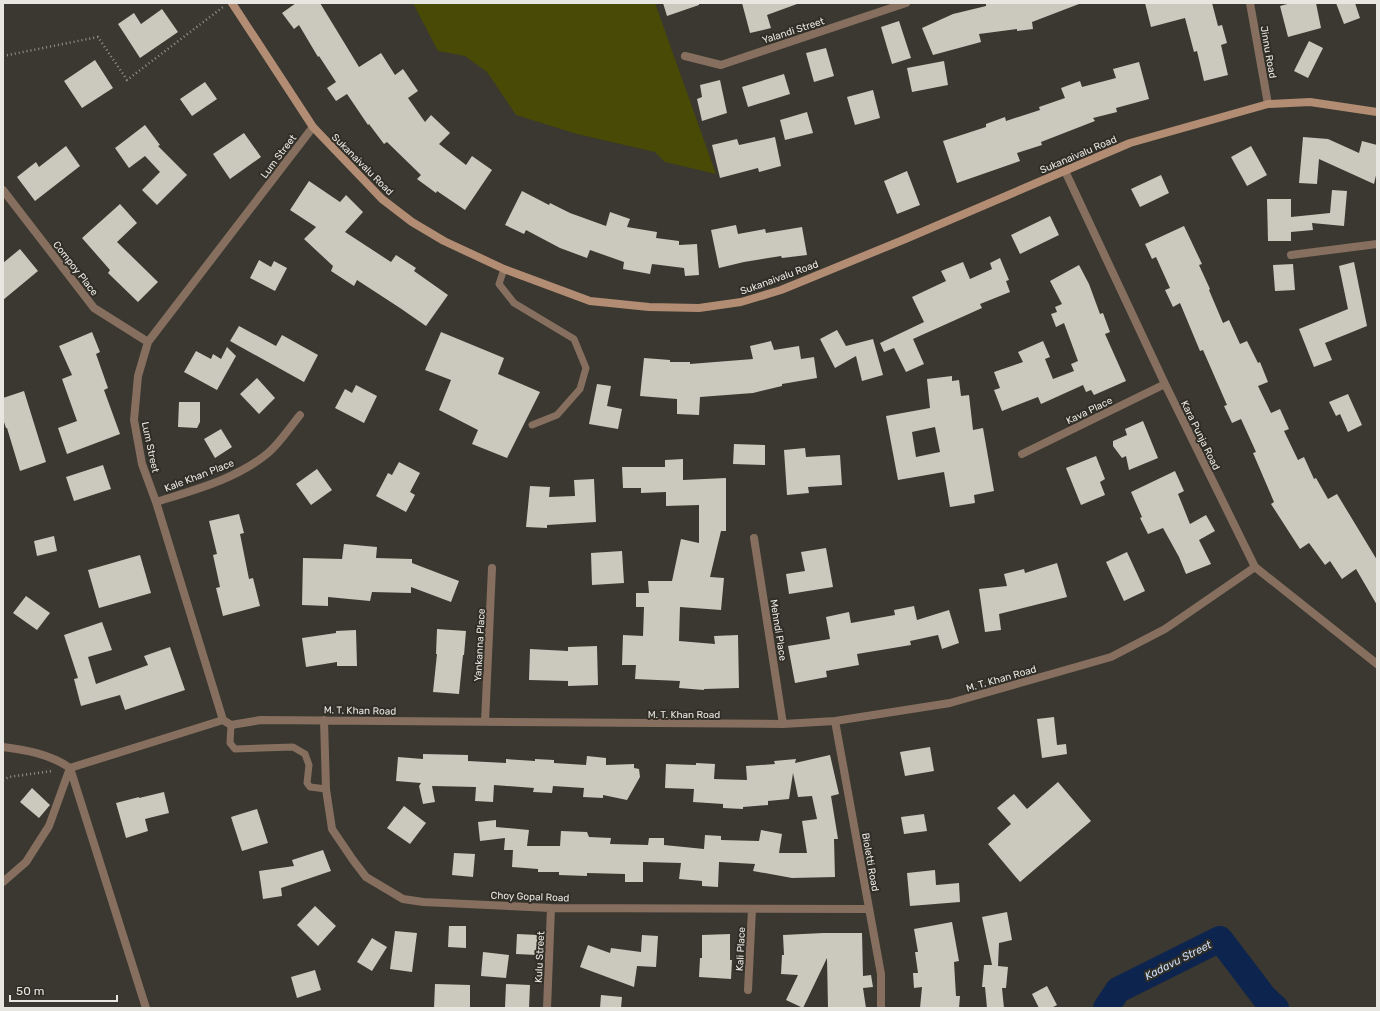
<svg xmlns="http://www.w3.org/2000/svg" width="1380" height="1011" viewBox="0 0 1380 1011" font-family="Rubik,sans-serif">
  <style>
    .green { fill: #484a05 }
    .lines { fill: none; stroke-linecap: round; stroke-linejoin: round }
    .river { stroke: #0d244f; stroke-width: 26 }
    .building { fill: #cbc8be; fill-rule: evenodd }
    .path { stroke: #95938d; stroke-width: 2.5; stroke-dasharray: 1 3; stroke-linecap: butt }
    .lane { stroke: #866f5f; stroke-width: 7 }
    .street { stroke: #866f5f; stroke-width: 8 }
    .secondary { stroke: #b28d74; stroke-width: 8 }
    .labels { text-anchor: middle; stroke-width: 4; stroke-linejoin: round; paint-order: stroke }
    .street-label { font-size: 10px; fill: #e8e6e1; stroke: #302e26 }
    .water-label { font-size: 11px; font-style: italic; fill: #ccdefc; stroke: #302e26 }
  </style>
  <rect width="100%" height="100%" fill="#3a3830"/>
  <!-- green -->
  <path class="green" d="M413,3H655L716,174L665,162L655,152L577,134L516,115L487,72L465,56L438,51Z"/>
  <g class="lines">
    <!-- river -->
    <path class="river" d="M1106,1008L1118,990L1220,939L1264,997L1276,1008"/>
  </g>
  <!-- building -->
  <path class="building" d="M296,3H320L359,67L381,53L395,75L403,69L418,91L408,98L425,122L431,115L450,133L439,144L466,165L472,156L492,170L465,210L437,191L436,193L417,179L421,175L387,142L384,144L369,124L368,125L347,94L336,101L327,88L336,82L319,56L318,57L299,25L294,29L282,13Z
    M663,3H699V5L667,16Z
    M742,3H797V4L767,15L771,28L750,33Z
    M986,3H1079V4L1032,22L1033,29L1017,31V29L979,34L981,42L933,55L922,28L953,14L986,6Z
    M1145,3H1212L1218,26L1222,25L1227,43L1221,45L1228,75L1204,81L1197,51L1194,52L1185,18L1151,27Z
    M1291,3H1316L1321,28L1288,37L1280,6Z
    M1336,3H1355L1360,18L1344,24Z
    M162,9L178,32L140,58L118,24L134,13L141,24Z
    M899,21L911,58L892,64L881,27Z
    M1309,41L1323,48L1308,78L1294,71Z
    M826,48L834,76L814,82L806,53Z
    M95,60L113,88L82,108L64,81Z
    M944,61L948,85L912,92L907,68Z
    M1139,62L1149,99L1116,108L1117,112L1093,118L1095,121L1041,142L1042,145L1017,153L1020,161L957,183L943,141L986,127V124L1005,117L1006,121L1040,110L1039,107L1065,98L1061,88L1080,81L1082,87L1116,78L1113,69Z
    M784,74L790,94L748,107L742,87Z
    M720,80L727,113L702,121L697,99L702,97L700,85Z
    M205,82L217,99L192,116L180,99Z
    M873,90L880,118L855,125L847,97Z
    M807,112L813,133L785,140L780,120Z
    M145,125L160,145L158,146L187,175L157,205L142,190L160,172L145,156L129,168L115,148Z
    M244,133L261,157L230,179L213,154Z
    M775,137L781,166L759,172L758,168L720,178L712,145L737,139L739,145Z
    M1303,137L1328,139L1359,153L1362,141L1377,145V171L1374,184L1319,159L1317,184L1299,183Z
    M66,146L80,166L35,201L17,177L36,162L39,167Z
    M1251,146L1267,175L1247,186L1231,157Z
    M907,171L920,205L897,214L884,181Z
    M1161,175L1169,193L1140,207L1131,189Z
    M309,181L340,202L346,195L363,212L345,232L391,262L396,255L416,268L414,271L448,295L426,326L400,308L357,280L354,286L331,271L333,266L304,239L316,227L290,210Z
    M1332,190L1347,191L1344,226L1312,223L1313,230L1291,232V241H1268L1267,199H1291V217L1330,213Z
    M522,191L549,205L550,203L570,213L606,226L610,212L630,219L627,227L657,232L656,238L679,241V245L697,244L699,275L685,276L684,268L652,264L650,274L623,269L624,262L590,250L587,258L560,248L526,230L524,234L505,225Z
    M120,204L137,223L117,242L158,282L138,302L108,273L110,270L82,238Z
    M1050,216L1059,235L1020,254L1011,235Z
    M736,225L738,234L765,229L766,233L802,227L807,255L782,258L781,256L744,262L719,268L711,230Z
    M1184,226L1202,264L1199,265L1210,289L1209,290L1223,323L1229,320L1240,344L1247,341L1258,363L1260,362L1268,382L1258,386L1271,413L1280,409L1289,429L1284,431L1298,460L1304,457L1314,479L1316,478L1328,499L1337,494L1377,560V605L1356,569L1342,579L1330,561L1325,565L1309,543L1300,549L1271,504L1274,502L1253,453L1256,452L1241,419L1232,423L1224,406L1227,405L1203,350L1200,351L1180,303L1173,307L1165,290L1170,288L1156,257L1152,259L1145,244Z
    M20,249L38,271L3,300V263Z
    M1000,258L1009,280L1006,281L1010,292L980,304L982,308L913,339L924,364L906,372L894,348L884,352L880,343L924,322L912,297L946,281L941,271L963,262L970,279L992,269L990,263Z
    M259,260L271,267L274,261L287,268L275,291L250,278Z
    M1354,262L1367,326L1325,343L1332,360L1314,367L1299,329L1348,309L1339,266Z
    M1293,264L1295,290L1275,291L1273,265Z
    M1079,265L1089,284L1100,314L1103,313L1110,332L1105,334L1126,381L1094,395L1091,390L1086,392L1083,385L1041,404L1038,397L1002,411L994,390L1000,388L994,372L1023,362L1018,352L1043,341L1050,357L1045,359L1053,379L1074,371L1071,364L1078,361L1064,323L1056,327L1051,314L1057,312L1055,307L1062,304L1050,281Z
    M239,326L276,346L282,335L318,355L304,382L230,341Z
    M837,330L846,346L873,339L883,375L862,381L856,356L835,368L820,339Z
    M92,332L100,352L96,354L108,388L104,390L120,434L67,454L58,428L77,421L62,379L72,375L59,346Z
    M441,332L504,358L498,374L540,392L507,458L472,444L478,430L439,410L451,380L425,370Z
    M771,341L774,350L799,346L801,359L814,357L817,378L782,384V386L753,393L700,397L699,415L677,414V399L640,396L644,358L670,360V362H690V364L753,359L750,346Z
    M227,347L236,356L217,390L184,372L196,351L211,359L213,354L221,359Z
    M952,376V381L959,380L961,396L969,395L973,430L983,428L994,491L974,495L975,503L950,507L944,472L898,480L886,416L930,408L927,379ZM935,427L940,452L916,457L912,432Z
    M257,378L275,398L259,414L240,394Z
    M597,384L611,386L607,406L622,409L618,429L589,424Z
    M356,385L377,396L364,423L335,408L345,389L352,393Z
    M24,391L46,462L20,471L7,428H6L3,419V398Z
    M1348,394L1362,425L1348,432L1340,414L1336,416L1329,402Z
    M179,402H200V422L197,428L178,427Z
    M1143,421L1158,458L1129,470L1126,456L1122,458L1113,446V441L1127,435L1125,429Z
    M221,429L232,447L215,458L204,439Z
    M734,444L765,445V465L733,464Z
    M805,448L806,457L840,455L842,485L808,487L809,493L787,495L784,450Z
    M1096,456L1105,479L1100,482L1105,495L1081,505L1066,468Z
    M683,459V480L726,478V531H721L710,577L724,578L721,610L680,607L679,641L715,644L714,636L738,635L739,688L704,689V690L679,688L680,681L635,679L636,665H622L623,635L643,636L644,607H636V593H649L648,581H672L681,539L699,543V505L666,506V492L641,493V488H623L622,467H665V460Z
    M399,462L420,473L410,492L415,495L406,512L376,496L388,473L392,475Z
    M103,465L111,489L74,501L66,477Z
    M317,469L332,490L311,505L296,484Z
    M1175,471L1184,491L1178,494L1190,524L1206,515L1215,531L1199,540L1211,564L1186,574L1179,557L1163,528L1148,534L1140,518L1142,517L1131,492Z
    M594,479L596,522L547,525V528L526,527L530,486L550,487L549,497L575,496L574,480Z
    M239,514L244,533L240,534L249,579L253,578L260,606L223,616L216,588L220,587L213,555L217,554L209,521Z
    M54,536L57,551L37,556L34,541Z
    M344,544L377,547L376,558L412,559V563L459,581L451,602L411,587V593L372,592L370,601L328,597V606L302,605L303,558L342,559Z
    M826,548L833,587L789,594L786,574L805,571L801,552Z
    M622,551L624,583L592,585L591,553Z
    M1127,552L1145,591L1124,601L1106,562Z
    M140,555L151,593L99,608L88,570Z
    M1057,563L1067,597L999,614L1001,630L985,632L979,589L1007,586L1004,574L1024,569L1025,573Z
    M26,596L50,613L37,630L13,613Z
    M914,606L917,620L949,610L959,643L942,649L938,635L910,641L911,645L857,654L859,665L826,671L827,677L795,683L788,646L830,639L826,617L849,612L851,623L895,615L894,610Z
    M102,622L112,650L88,657L96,684L148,665L144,656L170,647L185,690L125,710L120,695L81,706L74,679L78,678L64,635Z
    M437,629L466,631L464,655H463L459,694L433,692L437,654H436Z
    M356,630L357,666H337V662L306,667L302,638L336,633V631Z
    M597,646L598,685L568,686V681L529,680L530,649L568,651V647Z
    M1054,717L1057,745L1066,744L1067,754L1042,758L1037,719Z
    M930,747L934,771L905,776L900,752Z
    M423,754L468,755V761L506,763V759L535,761V759L554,760V763L586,765L587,756L606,758V765L634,764V768L639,769L640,777L627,800L603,795V798L583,797L584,788L553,786L552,793L533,792L534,788L494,785L493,802L475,801L476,787L432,786L435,802L423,804L419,786L421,783L396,781L398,757L423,759Z
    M830,755L839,794L831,796L838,839H834L835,877L792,878L753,871L755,864L719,862L718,887L702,886V881L679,879L681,863L643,862V882H625V874L587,873V876L559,875V872H538V869L512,867L513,850H504L505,838L480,841L478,822L496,820V827L529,830L527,846H560L561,831L587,832L589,837L611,838L610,844L648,845L649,838H664V845L704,849L705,835L721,836V840L759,841L761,830L782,834L779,853H807L802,821L817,819L812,796L798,797L793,773L789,799L768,801V805L743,807V809L723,808V804L693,802L694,789L665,788L666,764L696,765V763L715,764L714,779L747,780L746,766L775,764L774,761L796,759L795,763Z
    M1058,782L1091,821L1020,882L988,844L1011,824L997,808L1014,794L1027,809Z
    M32,788L50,805L39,818L20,802Z
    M164,792L169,813L145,819L148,831L126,838L116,803L139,797V798Z
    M404,806L426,823L410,844L387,828Z
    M257,809L268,843L242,851L231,817Z
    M924,814L927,831L904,834L901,817Z
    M323,850L331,871L281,888L282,896L263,899L259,871L294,866L292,860Z
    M454,853L475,854L473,877L452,875Z
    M935,870L936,885L959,883L960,902L910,906L907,873Z
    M315,906L336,926L318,946L297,925Z
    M1007,912L1012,940L999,943L998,966L1008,967L1006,988H1002L1004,1008H987L985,987H982L984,965H992L982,917Z
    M952,922L959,961L954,962L956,996H960L959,1008H920L922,987L914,988L913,973H918L915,952H918L914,929Z
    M449,926H466V948L448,947Z
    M395,931L417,933L412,972L390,969Z
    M823,933H862L863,976L871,975L873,987L863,988L866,1008H828L827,958L803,1008L786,1000L798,975L781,974L782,955H784L783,935Z
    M517,934L538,935L537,955L516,954Z
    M730,934V960H732L731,979L699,977L700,958H702V935Z
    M642,935L658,936L656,967L637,966L634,987L580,967L588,945L610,953L611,948L641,952Z
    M372,938L387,947L372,971L357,962Z
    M483,952L509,955L506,978L481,976Z
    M315,970L321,990L297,998L291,977Z
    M435,984L470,985V1008H434Z
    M506,984L530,985L529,1008L505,1007Z
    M1047,986L1057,1005L1051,1008H1039L1032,994Z
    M601,995L622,997L621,1008H600Z"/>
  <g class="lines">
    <!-- path -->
    <path class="path" d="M3,56L98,37L127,80L223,7
      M3,780L9,777L52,771"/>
    <!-- lane -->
    <path class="lane" d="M504,269L499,284L514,303L574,339L586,368L580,389L557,415L532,425
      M231,725L230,743L235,749L293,747L305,754L309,765L307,783L310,787L326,789"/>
    <!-- street -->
    <path class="street" d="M1250,3L1268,104
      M685,56L721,65L906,3
      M1065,171L1165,384L1255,567L1377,664
      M3,190L94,308L148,342
      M1291,255L1377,244
      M1022,454L1165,384
      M156,502C194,490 237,479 268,453C279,444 291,426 300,415
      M754,538L783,724
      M223,720L156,502L142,464L134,420L138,376L148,342L313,127
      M324,720L326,789L332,829L353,860L366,877L403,899L423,902L551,908L869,909
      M835,721L881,974V1008
      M485,722L492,568
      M3,747C26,750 50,754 70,768L146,1008
      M3,882L26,862L49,826L70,768L223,720L231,725L261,720L783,724L835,721L950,703L1111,657L1165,629L1255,567
      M748,990L752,909
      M547,1008L551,908"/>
    <!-- secondary -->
    <path class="secondary" d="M232,3L313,127L382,199L412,222L444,241L504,269L590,301L649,307L699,308L741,302L781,290L903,240L1130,143L1268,104L1310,102L1377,112"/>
  </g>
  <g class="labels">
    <!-- street labels -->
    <g class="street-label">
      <text transform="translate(793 30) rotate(-18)" y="4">Yalandi Street</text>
      <text transform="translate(1269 52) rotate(80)" y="4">Jinnu Road</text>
      <text transform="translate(1078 154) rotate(-23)" y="4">Sukanaivalu Road</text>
      <text transform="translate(278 156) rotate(-53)" y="4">Lum Street</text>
      <text transform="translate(363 164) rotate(45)" y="4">Sukanaivalu Road</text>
      <text transform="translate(76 268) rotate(52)" y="4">Compoy Place</text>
      <text transform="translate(779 277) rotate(-20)" y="4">Sukanaivalu Road</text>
      <text transform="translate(1089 410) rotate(-26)" y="4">Kava Place</text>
      <text transform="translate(1201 435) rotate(64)" y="4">Kara Punja Road</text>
      <text transform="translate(151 447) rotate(78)" y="4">Lum Street</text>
      <text transform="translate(199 475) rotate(-21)" y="4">Kale Khan Place</text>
      <text transform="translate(779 630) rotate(81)" y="4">Mehndi Place</text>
      <text transform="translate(479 645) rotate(-87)" y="4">Yankanna Place</text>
      <text transform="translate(1001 678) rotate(-16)" y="4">M. T. Khan Road</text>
      <text transform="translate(360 710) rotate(1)" y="4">M. T. Khan Road</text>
      <text x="684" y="718">M. T. Khan Road</text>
      <text transform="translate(871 862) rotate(80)" y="4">Bioletti Road</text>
      <text transform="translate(530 896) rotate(2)" y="4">Choy Gopal Road</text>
      <text transform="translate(740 949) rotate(-87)" y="4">Kali Place</text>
      <text transform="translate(539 957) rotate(-87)" y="4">Kulu Street</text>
    </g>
    <!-- water labels -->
    <g class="water-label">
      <text transform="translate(1178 960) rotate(-27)" y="4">Kadavu Street</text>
    </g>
  </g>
  <!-- border -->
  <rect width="1380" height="1011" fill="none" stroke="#e8e6e1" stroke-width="8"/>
  <!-- scale -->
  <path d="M10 995v6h107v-6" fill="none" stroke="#e8e6e1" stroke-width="2"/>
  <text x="16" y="995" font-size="12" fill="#e8e6e1" stroke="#302e26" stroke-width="3" paint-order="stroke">50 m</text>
</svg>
